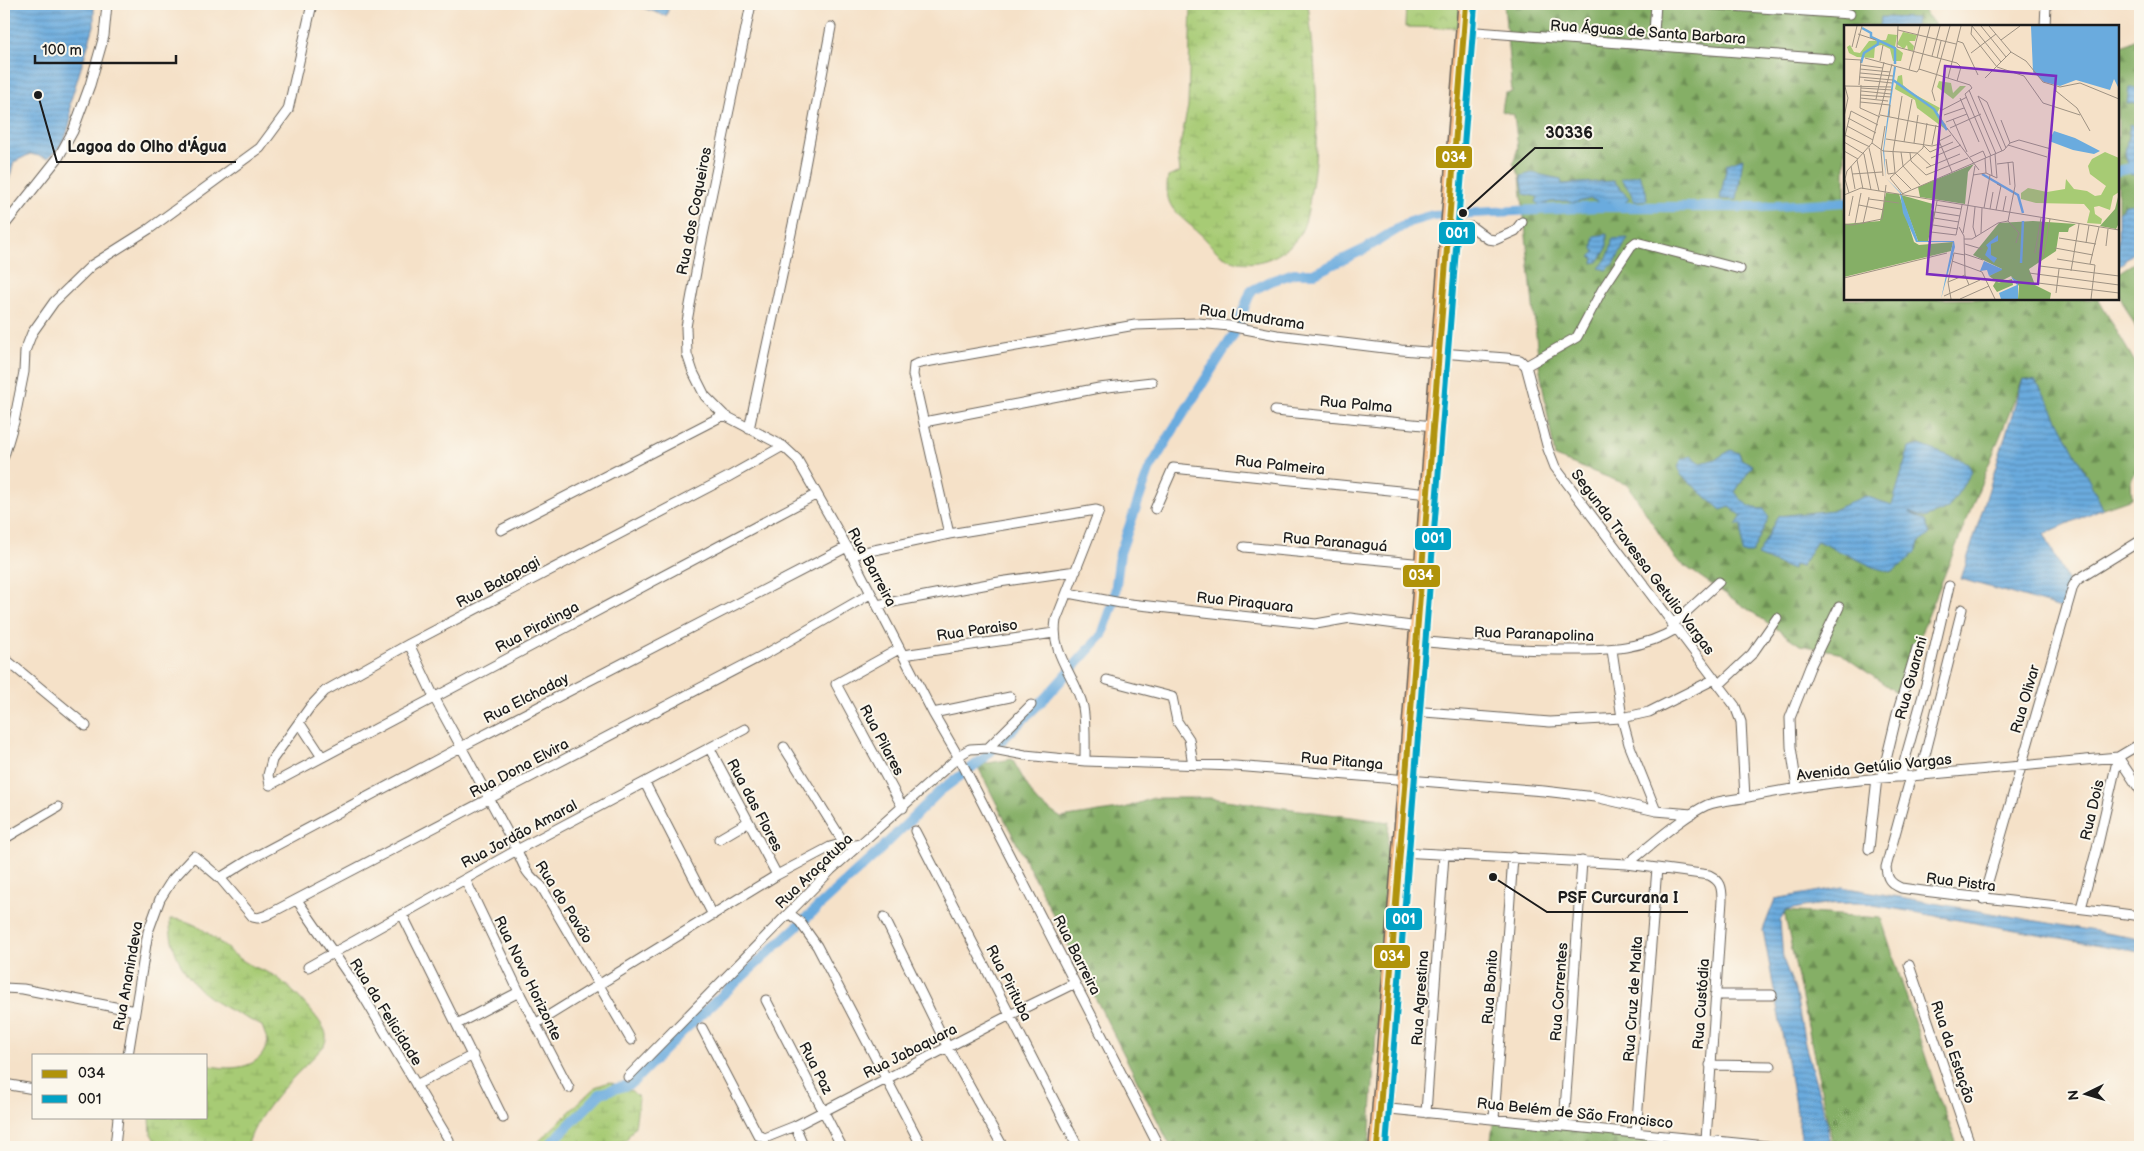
<svg xmlns="http://www.w3.org/2000/svg" width="2144" height="1151" viewBox="0 0 2144 1151" font-family="'Balsamiq Sans',sans-serif">
  <style>
    .forest { fill: url(#forest-firs); stroke: #506641 }
    .wetland { fill: url(#wetland-marsh); stroke: #627448 }
    .park { fill: url(#park-crowns); stroke: #627448 }
    .water { fill: url(#water-rules); stroke: #43647d }
    .lines { fill: none; stroke-linecap: round; stroke-linejoin: round }
    .canal { stroke: #6aabde; stroke-width: 10 }
    .minor-casing { stroke: #686158; stroke-width: 11 }
    .primary-casing { stroke: #686158; stroke-width: 18 }
    .minor { stroke: #fff; stroke-width: 9 }
    .primary { stroke: #f7bd88; stroke-width: 15 }
    .bus-1-casing { stroke: #fbf7ec; stroke-width: 10 }
    .bus-2-casing { stroke: #fbf7ec; stroke-width: 10 }
    .bus-1 { stroke: #b0930a; stroke-width: 6 }
    .bus-2 { stroke: #01a2c5; stroke-width: 6 }
    .labels { text-anchor: middle; stroke-width: 4; stroke-linejoin: round; paint-order: stroke }
    .street-label { font-size: 15px; fill: #1c1c1c; stroke: #fbf7ec }
    .inset-river { fill: none; stroke: #6aabde; stroke-width: 2.5 }
    .inset-road { fill: none; stroke: #9e9283; stroke-width: 1 }
    .view { fill: #7b2cbf; fill-opacity: 0.15; stroke: #7b2cbf; stroke-width: 2.5 }
    .inset-edge { fill: none; stroke: #1c1c1c; stroke-width: 2.5 }
    .leader { fill: none; stroke: #1c1c1c; stroke-width: 2 }
    .callout-dot { fill: #1c1c1c; stroke: #fbf7ec; stroke-width: 2 }
    .callout-label { font-size: 16px; text-anchor: middle; font-weight: bold; fill: #1c1c1c; stroke: #fbf7ec; stroke-width: 4; stroke-linejoin: round; paint-order: stroke }
    .line-badge { stroke: #fbf7ec; stroke-width: 2 }
    .badge-label { font-size: 14px; text-anchor: middle; font-weight: bold; fill: #fff }
  </style>
  <defs>
    <pattern id="forest-firs" width="22" height="20" patternUnits="userSpaceOnUse" patternTransform="scale(1.25)"><rect width="22" height="20" fill="#85af66"/><path d="M5 1l3.5 6h-7zM16 11l3.5 6h-7z" fill="#6c8e53"/></pattern>
    <pattern id="wetland-marsh" width="20" height="14" patternUnits="userSpaceOnUse" patternTransform="scale(1.25)"><rect width="20" height="14" fill="#a7cb74"/><path d="M1 5h8M5 5V1M11 12h8M15 12V8" fill="none" stroke="#8fae64"/></pattern>
    <pattern id="park-crowns" width="20" height="18" patternUnits="userSpaceOnUse" patternTransform="scale(1.25)"><rect width="20" height="18" fill="#a7cb74"/><path d="M2 6a3 3 0 1 1 6 0M12 15a3 3 0 1 1 6 0" fill="none" stroke="#8fae64"/></pattern>
    <pattern id="water-rules" width="6" height="5" patternUnits="userSpaceOnUse" patternTransform="scale(1.25)"><rect width="6" height="5" fill="#6aabde"/><path d="M0 2.5h6" fill="none" stroke="#568ab3"/></pattern>
  </defs>
  <rect width="100%" height="100%" fill="#fbf7ec"/>
  <filter id="ink" filterUnits="userSpaceOnUse"><feTurbulence type="fractalNoise" baseFrequency=".02" numOctaves="2"/><feDisplacementMap in="SourceGraphic" scale="10" xChannelSelector="R" yChannelSelector="G"/><feConvolveMatrix kernelMatrix="1 2 1 2 8 2 1 2 1" color-interpolation-filters="sRGB"/></filter>
  <filter id="wash" filterUnits="userSpaceOnUse"><feTurbulence type="fractalNoise" baseFrequency=".0096" numOctaves="4" result="noise"/><feDisplacementMap in="SourceGraphic" scale="20" xChannelSelector="R" yChannelSelector="G"/><feGaussianBlur stdDeviation="1.12" result="paint"/><feColorMatrix in="noise" values="0 0 0 0 0 0 0 0 0 0 0 0 0 0 0 0 0 1.4 0 .05"/><feComposite in="paint" operator="in"/></filter>
  <g filter="url(#wash)">
    <rect width="100%" height="100%" fill="#f5e1c8"/>
    <!-- forest -->
    <path class="forest" d="M1504,4H1918L1936,26H1845V299H2098L2140,371V464L2131,481L2132,498L2103,508L2035,381L2023,379L1920,636L1900,695L1838,652L1800,645L1676,560L1628,485L1555,457L1539,365L1520,176L1513,163L1518,148L1514,115L1502,111L1505,93L1512,92Z
      M2140,37V203L2129,205L2118,213V48Z
      M2140,259V336L2118,292V273Z
      M1012,759L1036,801L1061,818L1125,808L1153,798H1210L1389,822L1369,1147H1171L977,765Z
      M1784,911L1881,918L1937,1092L1958,1147H1833Z
      M1494,1119L1723,1147H1490Z"/>
    <!-- wetland -->
    <path class="wetland" d="M1191,4H1308C1316,69 1322,133 1310,197C1308,211 1306,225 1298,237C1282,259 1248,271 1223,256C1213,250 1207,239 1198,232C1177,213 1163,208 1168,177L1180,172L1178,156L1188,106Z
      M170,919C199,918 219,945 242,960C252,967 263,970 273,975C284,980 321,1019 325,1031C327,1037 326,1040 324,1046C297,1075 258,1108 247,1147H159L151,1134L150,1117H206V1065C223,1069 248,1071 261,1056C264,1053 266,1046 268,1042L262,1026C243,1016 222,1008 205,994C183,976 169,947 170,919Z
      M609,1082L632,1091L639,1098L635,1126L626,1140L601,1147H533L595,1087Z"/>
    <!-- park -->
    <path class="park" d="M1406,4H1460L1458,28L1405,27Z"/>
    <!-- water -->
    <path class="water" d="M4,4H94V26L70,103L71,119L66,136L58,149L48,158L30,154L14,162L4,198Z
      M632,4H670L666,16Z
      M1881,17L1917,18L1916,26H1880Z
      M2129,88H2140V103L2127,104Z
      M2130,124L2140,128V173L2131,175L2125,153Z
      M1743,158L1737,200L1720,199L1727,164Z
      M1532,173L1561,179L1562,184L1614,181L1629,199L1623,204L1609,202L1603,204L1591,199L1573,203L1566,201L1550,202L1540,206L1536,202L1538,197L1524,194L1521,176Z
      M1639,174L1646,191L1647,200L1634,201L1630,191L1621,179Z
      M2140,203L2139,248L2118,267V212L2126,205Z
      M1607,234V248L1598,262L1593,263L1594,258L1590,257L1595,252L1593,249L1594,236Z
      M1628,238L1614,264L1606,270L1599,268C1607,260 1612,250 1612,239Z
      M2023,379L2035,381L2048,400L2103,508L2044,534L2068,582L2061,608L1961,579Z
      M1920,445L1968,463L1972,472L1948,508C1941,513 1932,514 1924,518L1909,512L1925,521L1930,534L1919,543L1916,551L1906,562L1891,572L1876,568L1817,541L1801,567L1794,565L1793,570L1757,556L1778,516L1833,510L1865,496L1892,505L1909,448Z
      M1731,450L1739,453L1741,459L1753,465L1735,492C1744,503 1749,509 1764,509L1769,517L1752,553H1742V525H1736L1742,516L1730,507L1721,510L1681,475L1678,466L1682,459L1691,456L1701,463L1716,459Z
      M1842,887L2140,939V952L1862,903C1836,903 1810,904 1785,911L1780,921L1783,959L1795,990L1805,1044L1826,1119L1830,1147H1803L1763,930L1775,899Z"/>
    <g class="lines">
      <!-- canal -->
      <path class="canal" d="M2118,171L2140,166
        M547,1147L601,1093L631,1084L681,1033L876,854L940,791L983,759L1045,698L1102,635L1114,601L1120,553L1149,470L1178,422L1233,336L1251,291L1271,281L1294,273H1315L1363,250L1409,222L1433,215L1599,207H1760L1845,202"/>
    </g>
  </g>
  <g filter="url(#ink)">
    <g class="lines">
      <!-- minor casing -->
      <g class="minor-casing">
        <path id="minor" d="M751,4L700,250L686,327L687,354L693,372L705,396L724,415L783,446L797,459L847,547L933,713L962,763L1159,1147
          M1702,4L1850,14
          M2129,5V4
          M2045,26L2046,4
          M1464,31L1830,59
          M1653,46L1656,4
          M4,226L58,158L73,131L90,85L104,36L107,4
          M1449,228L1472,227L1488,239L1495,240L1515,231L1522,222
          M1526,366L1548,449L1555,467L1735,706L1741,722L1745,798
          M1526,366L1577,337L1602,290L1631,246L1636,242L1740,269
          M1275,411L1434,426
          M924,422L1099,388L1152,382
          M749,429L801,187L831,27
          M783,446L728,477L409,644L325,691L310,707L272,760L268,775L270,785L817,494
          M4,456L14,422L24,372L25,351L32,333L54,302L92,265L149,229L260,148L288,110L312,4
          M1155,509L1173,468L1429,494
          M501,530L724,415
          M949,534L913,375L914,365L920,363L1135,325L1198,323L1229,326L1277,335L1401,350L1506,358L1520,360L1526,366
          M1244,547L1424,564
          M851,555L949,534L1096,510L1099,511L1056,620C1050,655 1076,676 1083,707C1086,724 1085,744 1085,761
          M1068,593L1121,603L1316,624L1350,618L1419,627
          M877,605L999,582L1076,571
          M1672,625L1719,582
          M1418,641C1469,646 1520,651 1572,650C1609,650 1643,649 1676,629
          M409,644L434,697L517,850C525,869 525,872 541,886L631,1040
          M899,649L836,684L903,808
          M1612,650L1622,718L1629,744L1656,811
          M903,655L1054,633
          M4,658L86,726
          M1107,680L1172,697L1177,721L1189,739L1193,765
          M1719,685L1752,654L1777,618
          M1412,711L1550,722L1622,718L1649,712L1715,679
          M933,713L1010,697
          M299,722L322,757
          M784,747L844,843
          M988,748L1025,755L1085,761L1235,766L1544,791L1595,797L1656,811L1692,814
          M710,749L777,875
          M2118,757L2140,790
          M1920,775L1962,609
          M1911,776L1886,867C1887,879 1890,883 1901,888C1981,899 2061,905 2140,916
          M1882,777L1897,714L1917,648
          M1900,777L1927,681L1949,586
          M645,783L713,915
          M1797,788L1791,747L1790,718L1810,667L1839,607
          M915,831L1078,1147
          M4,839L58,807
          M719,839L748,822
          M1869,849L1877,778
          M1400,852L1627,864L1709,875C1721,881 1722,887 1722,900L1706,1140
          M1627,864C1649,847 1683,816 1707,805C1720,800 1734,800 1748,797C1801,786 1856,779 1911,776L2118,757L2140,744
          M220,878L249,860L461,747L847,547
          M465,879L521,996L569,1088
          M1983,899L2073,586L2077,580L2140,541
          M297,900L364,997L449,1140
          M2081,908L2098,844L2118,757
          M402,914L503,1118
          M790,914L800,922L817,946L922,1147
          M884,917L948,1048L1003,1147
          M1909,965L1971,1147
          M308,967L517,850L745,729
          M4,988L23,989L135,1011
          M1715,995H1772
          M766,1000L842,1147
          M457,1024L519,992
          M535,1024L777,875L830,847L844,843L851,846L859,844
          M702,1028L758,1135L765,1138L795,1126L1010,1015L1075,983
          M128,1055L148,932L160,899L172,880L194,856L220,878L253,917L258,918L267,915L771,651L870,594
          M1710,1065L1771,1066
          M628,1077L831,870L963,753L970,749L988,748L1031,705
          M4,1084L34,1089
          M416,1085L473,1055
          M1380,1108L1767,1146
          M1426,1113L1444,855
          M1494,1119L1513,857
          M1564,1125L1582,861
          M795,1126L804,1147
          M1636,1133L1657,868
          M115,1147L118,1117"/>
      </g>
      <!-- primary casing -->
      <g class="primary-casing">
        <path id="primary" d="M1377,1147C1407,766 1438,385 1466,4"/>
      </g>
      <!-- minor -->
      <use href="#minor" class="minor"/>
      <!-- primary -->
      <use href="#primary" class="primary"/>
      <!-- bus-1 casing -->
      <g class="bus-1-casing">
        <path id="bus-1" d="M1377,1147L1466,4"/>
      </g>
      <!-- bus-2 casing -->
      <g class="bus-2-casing">
        <path id="bus-2" d="M1386,1147L1475,5"/>
      </g>
      <!-- bus-1 -->
      <use href="#bus-1" class="bus-1"/>
      <!-- bus-2 -->
      <use href="#bus-2" class="bus-2"/>
    </g>
  </g>
  <g class="labels">
    <!-- street labels -->
    <g class="street-label">
      <text transform="translate(1648 32) rotate(4)" y="5">Rua Águas de Santa Barbara</text>
      <text transform="translate(694 211) rotate(-79)" y="5">Rua dos Coqueiros</text>
      <text transform="translate(1252 317) rotate(8)" y="5">Rua Umudrama</text>
      <text transform="translate(1356 404) rotate(5)" y="5">Rua Palma</text>
      <text transform="translate(1280 465) rotate(6)" y="5">Rua Palmeira</text>
      <text transform="translate(1335 542) rotate(5)" y="5">Rua Paranaguá</text>
      <text transform="translate(1643 562) rotate(53)" y="5">Segunda Travessa Getulio Vargas</text>
      <text transform="translate(872 567) rotate(62)" y="5">Rua Barreira</text>
      <text transform="translate(498 582) rotate(-28)" y="5">Rua Batapagi</text>
      <text transform="translate(1245 602) rotate(6)" y="5">Rua Piraquara</text>
      <text transform="translate(537 627) rotate(-28)" y="5">Rua Piratinga</text>
      <text transform="translate(977 630) rotate(-8)" y="5">Rua Paraiso</text>
      <text transform="translate(1534 634) rotate(2)" y="5">Rua Paranapolina</text>
      <text transform="translate(1911 678) rotate(-75)" y="5">Rua Guarani</text>
      <text transform="translate(526 698) rotate(-27)" y="5">Rua Elchaday</text>
      <text transform="translate(2025 699) rotate(-74)" y="5">Rua Olivar</text>
      <text transform="translate(882 740) rotate(62)" y="5">Rua Pilares</text>
      <text transform="translate(1342 761) rotate(5)" y="5">Rua Pitanga</text>
      <text transform="translate(1874 767) rotate(-6)" y="5">Avenida Getúlio Vargas</text>
      <text transform="translate(519 768) rotate(-28)" y="5">Rua Dona Elvira</text>
      <text transform="translate(755 805) rotate(62)" y="5">Rua das Flores</text>
      <text transform="translate(2092 810) rotate(-77)" y="5">Rua Dois</text>
      <text transform="translate(519 834) rotate(-28)" y="5">Rua Jordão Amaral</text>
      <text transform="translate(814 871) rotate(-44)" y="5">Rua Araçatuba</text>
      <text transform="translate(1961 882) rotate(7)" y="5">Rua Pistra</text>
      <text transform="translate(564 902) rotate(58)" y="5">Rua do Pavão</text>
      <text transform="translate(1077 955) rotate(63)" y="5">Rua Barreira</text>
      <text transform="translate(128 976) rotate(-80)" y="5">Rua Ananindeva</text>
      <text transform="translate(528 978) rotate(64)" y="5">Rua Novo Horizonte</text>
      <text transform="translate(1009 983) rotate(63)" y="5">Rua Pirituba</text>
      <text transform="translate(1490 987) rotate(-86)" y="5">Rua Bonito</text>
      <text transform="translate(1559 992) rotate(-86)" y="5">Rua Correntes</text>
      <text transform="translate(1420 998) rotate(-86)" y="5">Rua Agrestina</text>
      <text transform="translate(1633 999) rotate(-86)" y="5">Rua Cruz de Malta</text>
      <text transform="translate(1701 1004) rotate(-86)" y="5">Rua Custódia</text>
      <text transform="translate(386 1012) rotate(58)" y="5">Rua da Felicidade</text>
      <text transform="translate(910 1051) rotate(-27)" y="5">Rua Jabaquara</text>
      <text transform="translate(1953 1052) rotate(71)" y="5">Rua da Estação</text>
      <text transform="translate(816 1068) rotate(63)" y="5">Rua Paz</text>
      <text transform="translate(1575 1113) rotate(6)" y="5">Rua Belém de São Francisco</text>
    </g>
  </g>
  <!-- overview -->
  <g transform="translate(1844 25)">
    <rect width="275" height="275" fill="#f5e1c8"/>
    <path d="M59,7L73,10L71,16H65L70,21L69,26L64,25L63,20L60,24L53,19ZM44,9L53,10L51,22L59,28L57,36H49L46,24L38,20L31,21L30,33L13,32L5,28L3,22L6,20L10,27L16,28L25,16L42,15Z" fill="#a7cb74"/>
    <path d="M130,139L124,147L121,179L76,172L74,162ZM42,168L55,169L70,217L75,220L109,217L107,226L0,252V199L36,196ZM275,168V198L272,204L256,201L271,184ZM57,170L89,179L87,185L91,187L84,216H74ZM189,196L232,199L225,203L224,207H215L212,226L185,244L191,260L207,268L206,274H174L175,261L167,251L153,258L168,254L169,260L153,267L149,261L152,256L145,251L158,244L129,230L155,198Z" fill="#85af66"/>
    <path d="M58,50L59,60L68,68L96,83L93,88L102,100L101,104L73,83L71,75L51,64L54,51ZM95,56L107,58L109,68L116,61H122L109,74L93,62ZM261,127L275,133V167L269,171L266,185L255,181L250,182L251,189L258,194L257,199L243,198L246,186L240,179L192,178L177,174V168L184,163L203,167L221,164L222,154L230,164L243,166L251,171L257,170L262,161L246,149L244,141L248,134Z" fill="#a7cb74"/>
    <path d="M187,1H275V64L270,54L266,65L232,55L216,61L200,57L189,47ZM50,41L52,42L40,124L42,153L57,168L74,216H110L111,222L97,274L109,217H72L59,188L56,168L42,153L39,126ZM210,106L231,113L256,126L250,129L229,125L205,116ZM154,210V216L147,219V230L153,233L150,238L141,230L144,223L142,220ZM140,236L158,244V245L145,251L143,245L136,246ZM167,252L174,256V274H157L155,268L173,260Z" fill="#6aabde"/>
    <path class="inset-river" d="M18,3L27,8V12L51,23V39M17,38L20,28L34,19V15M49,55L90,84L103,105M138,149L174,170L179,188M177,238L179,196"/>
    <path class="inset-road" d="M54,1L53,22L113,38L117,42L113,56M128,1L127,9L153,42L180,51L199,78L236,90M128,1L157,37M137,1L162,32M145,1L167,27L182,36L199,57L216,62L236,58L275,74M54,5L112,19M14,9L32,15M157,15L176,1M113,16L119,18L134,50M8,22L13,1M12,23L18,1M127,28L152,9M88,31L96,1M21,33L73,47L75,44L126,60L128,63L121,69L147,131M93,33L97,16M0,34L17,35L15,60M36,36L39,20M17,40L39,43M16,44L46,47M75,44L86,1M65,45L76,1M16,48L49,51M15,52L49,55M104,53L117,1M141,53L167,27M20,55L48,58M0,58L4,73L0,92M17,60L16,83L36,92M1,61L47,62M212,62V66L233,83L246,106M17,63L48,65M125,65L152,129M17,66L47,69M16,70L47,72M58,71L49,127L51,148L67,164M134,71L143,77L162,123M134,71L158,126M16,73L44,76M116,73L135,117M32,74L40,37M91,76L88,66L106,1M16,77L46,80L45,92M98,85L123,72M36,90L96,102M100,90L120,83M4,93L32,108M109,94L123,127M157,95L166,118M102,97L123,89M3,101L29,115M103,103L135,145M106,103L137,89M1,110L26,122M107,110L95,116L108,147M42,114L88,121L96,119M0,115L7,86L34,100M0,117L20,129L27,165M60,117L68,74M28,118L39,126L73,128L87,141M70,118L74,90M166,118L175,115L207,124M88,120L92,100M164,120L203,132M80,121L86,127L109,117M25,123L35,166M0,126L14,134M57,127L59,141L76,160M66,128L67,136L82,150L124,133M146,131L148,151M126,132L139,126L142,133M87,133L117,120M141,133L142,148M42,134L44,149L51,148M13,135L19,164M164,137L166,160M153,139L169,137L171,161L164,196M7,141L11,164M82,143L116,129M8,149L38,147M129,150L142,148L153,153L151,129M39,151L37,126L41,101M5,168L1,154L3,146L28,118L48,39M58,169L160,125L166,118M59,169L46,153L79,123L83,98M0,170L17,163L275,205M25,174L55,178M15,180L40,185M92,180L117,184M131,182L129,202L132,212M140,183L146,150M146,184L149,167M152,185L157,161L153,159M159,186L162,171M91,187L116,191M5,191L9,171M90,193L115,197M164,196L175,208L172,218M0,199L8,200L38,194L42,160M11,199L17,168M19,199L25,172M89,200L114,204M115,202L120,211L121,250L125,260M87,207L112,210L118,180M119,208L131,141M137,208L138,183M86,213L93,176M215,213L252,219M120,214H128L154,198L164,196M242,218L245,200M121,219L138,224M262,221L264,204M211,223L249,230M191,228L197,193M121,229L139,235M195,230L201,194M199,232L206,194M213,234L251,240L247,274M108,236L138,247L151,274M246,239L255,202M196,241L275,251M227,246L235,199M185,248L275,260M0,253L103,228M104,257L121,250M194,258L275,268M212,268L215,244M100,271L136,255M107,274L104,257L110,228L121,230M116,274L145,261"/>
    <path class="view" d="M101,41L212,51L194,259L83,249Z"/>
    <rect width="275" height="275" class="inset-edge"/>
  </g>
  <!-- callouts -->
  <path class="leader" d="M1463 213L1535 148H1603M38 95L57 162H236M1493 877L1547 912H1688"/>
  <g class="callout-dot">
    <circle cx="1463" cy="213" r="5"/>
    <circle cx="38" cy="95" r="5"/>
    <circle cx="1493" cy="877" r="5"/>
  </g>
  <g class="callout-label">
    <text x="1569" y="138">30336</text>
    <text x="147" y="152">Lagoa do Olho d'Água</text>
    <text x="1618" y="903">PSF Curcurana I</text>
  </g>
  <g class="line-badge">
    <rect x="1435" y="145" width="38" height="24" rx="5" fill="#b0930a"/>
    <rect x="1438" y="221" width="38" height="24" rx="5" fill="#01a2c5"/>
    <rect x="1414" y="527" width="38" height="24" rx="5" fill="#01a2c5"/>
    <rect x="1402" y="564" width="39" height="24" rx="5" fill="#b0930a"/>
    <rect x="1385" y="907" width="38" height="24" rx="5" fill="#01a2c5"/>
    <rect x="1373" y="944" width="38" height="25" rx="5" fill="#b0930a"/>
  </g>
  <g class="badge-label">
    <text x="1454" y="162">034</text>
    <text x="1457" y="238">001</text>
    <text x="1433" y="543">001</text>
    <text x="1421" y="580">034</text>
    <text x="1404" y="924">001</text>
    <text x="1392" y="961">034</text>
  </g>
  <!-- margin -->
  <rect width="2144" height="1151" fill="none" stroke="#fbf7ec" stroke-width="20"/>
  <!-- legend -->
  <rect x="32" y="1054" width="175" height="65" fill="#fbf7ec" stroke="#a29f99"/>
  <rect x="42" y="1070" width="25" height="8" fill="#b0930a" stroke="#a29f99"/>
  <text x="78" y="1078" font-size="15" fill="#1c1c1c">034</text>
  <rect x="42" y="1095" width="25" height="8" fill="#01a2c5" stroke="#a29f99"/>
  <text x="78" y="1104" font-size="15" fill="#1c1c1c">001</text>
  <!-- north arrow -->
  <g transform="translate(2086 1094) rotate(265)" stroke="#fbf7ec" stroke-width="4" paint-order="stroke">
  <path d="M0-4L9 19L0 12L-9 19Z" fill="#1c1c1c"/>
  <text y="-8" font-size="14" font-weight="bold" text-anchor="middle" fill="#1c1c1c">N</text>
  </g>
  <!-- scale -->
  <path d="M35 55v8h141v-8" fill="none" stroke="#1c1c1c" stroke-width="2.5"/>
  <text x="42" y="55" font-size="15" fill="#1c1c1c" stroke="#fbf7ec" stroke-width="4" paint-order="stroke">100 m</text>
</svg>
